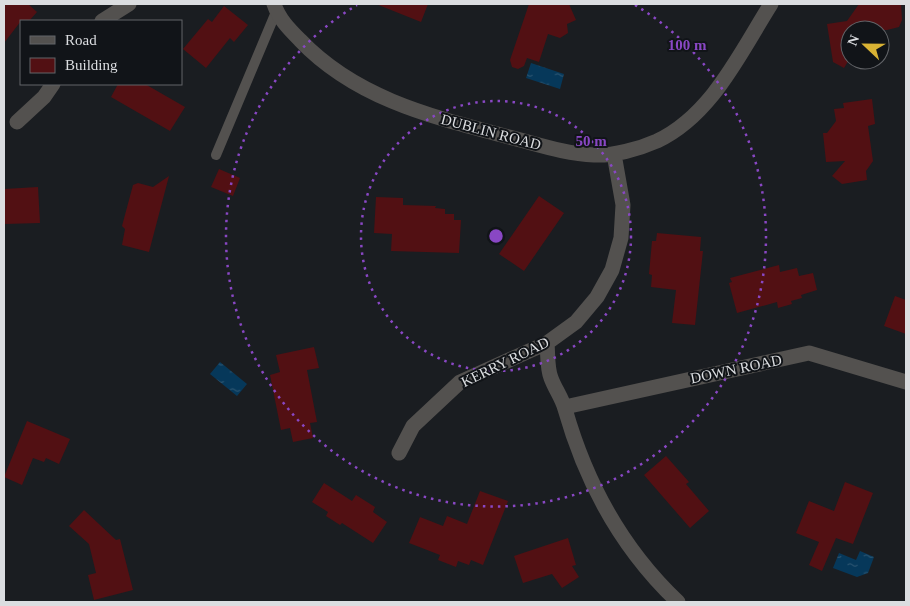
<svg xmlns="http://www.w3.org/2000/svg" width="910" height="606" viewBox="0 0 910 606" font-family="'Times New Roman',serif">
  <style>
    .water { fill: url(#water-ripples) }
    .building { fill: #521013 }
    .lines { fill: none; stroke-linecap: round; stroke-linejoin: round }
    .lane { stroke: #53514f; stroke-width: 10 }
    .street { stroke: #53514f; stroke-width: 15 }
    .ring { fill: none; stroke: #8947c4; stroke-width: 2.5; stroke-dasharray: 2.5 5 }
    .labels { text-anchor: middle; stroke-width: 4; stroke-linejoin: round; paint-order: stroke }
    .street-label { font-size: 15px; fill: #dbdde0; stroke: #111418 }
    .centre { fill: #8947c4; stroke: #111418; stroke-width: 2.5 }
    .ring-label { font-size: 15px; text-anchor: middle; font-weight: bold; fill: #8947c4; stroke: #111418; stroke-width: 4; stroke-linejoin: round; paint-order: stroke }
  </style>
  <defs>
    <pattern id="water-ripples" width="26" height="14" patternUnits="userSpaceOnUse" patternTransform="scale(1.25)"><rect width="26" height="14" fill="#06385a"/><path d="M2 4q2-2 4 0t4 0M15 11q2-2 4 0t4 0" fill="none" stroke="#2a5471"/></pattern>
  </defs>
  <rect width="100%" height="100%" fill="#1a1d21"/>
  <!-- water -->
  <path class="water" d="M531,63L564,74L560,89L526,78Z
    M220,362L247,384L237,396L210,374Z
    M860,551L874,557L868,573L857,577L833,568L839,553L856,560Z"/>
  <!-- building -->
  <path class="building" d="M4,4H28L37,12L29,21H21L4,43Z
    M376,4H428L421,22Z
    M529,4H569L576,20L567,24L568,33L560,38L548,34L539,62L527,58L524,66L518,69L512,67L510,60Z
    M859,4H901L902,20L899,27L887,30H850V58L844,68L833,62L827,24L847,21Z
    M224,6L248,25L234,42L230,38L206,68L183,49L208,19L212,22Z
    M118,84H145L185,107L170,131L111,97Z
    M872,99L875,124L868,126L873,161L866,171L867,180L842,184L832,176L845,161L826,162L823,133H827L836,121L834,109L844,108L843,103Z
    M219,169L240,178L233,196L211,187Z
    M169,176L149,252L122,245L125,229L122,226L133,185L138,183L153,187Z
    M38,187L40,223L4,224V189Z
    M539,196L564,213L524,271L499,254Z
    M376,197L403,198V205L436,206L435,208L445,209V214H454V220H461L459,253L391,251L392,234L374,233Z
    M657,233L701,237L700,251H703L695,325L672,323L676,290L651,287L652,275L649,274L652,241H656Z
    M779,265L780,272L797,268L799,276L813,273L817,290L801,295L802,298L791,301L792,304L778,308L777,302L737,313L729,283L732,282L730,278Z
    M895,296L906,300V334L884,326Z
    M314,347L319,368L307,370L317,422L310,423L313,438L293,442L290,428L281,430L270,375L280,372L276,355Z
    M27,421L70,439L59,464L46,458L44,462L33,458L22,485L4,477Z
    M666,456L689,482L686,484L709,511L690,528L644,475Z
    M845,482L873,493L853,544L836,538L822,571L809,565L819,542L796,533L809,501L834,511Z
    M324,483L352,501L356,495L375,507L373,512L387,522L373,543L342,523L340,525L326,516L328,512L312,502Z
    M480,491L508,501L483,565L471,560L469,565L458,561L456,567L438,560L440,555L409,543L420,517L443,526L447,516L467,524Z
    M84,510L116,540L120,539L133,590L94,600L88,575L96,573L89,544L69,526Z
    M568,538L576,565L572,566L579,577L562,588L552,574L523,583L514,556Z"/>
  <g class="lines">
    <!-- lane -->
    <path class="lane" d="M216,155L276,12"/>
    <!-- street -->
    <path class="street" d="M274,4C279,19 289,29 300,40C356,99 433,117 509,137C537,144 565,154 594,155C613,156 639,149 657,141C712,115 740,53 771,4
      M102,21L129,4
      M17,122L44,97L53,84
      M547,343C548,354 547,368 551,378C555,389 562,398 565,409C586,483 623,550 678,602
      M565,407L809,353L906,382
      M399,453L413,426L460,382L547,343L576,322L597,297L612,270L621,238L623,205L614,154"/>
  </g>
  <!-- distance rings -->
  <g class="ring">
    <circle cx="496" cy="236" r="135"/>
    <path d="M635 5A270 270 0 1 1 357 5"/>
  </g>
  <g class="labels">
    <!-- street labels -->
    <g class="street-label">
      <text transform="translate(491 132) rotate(15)" y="5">DUBLIN ROAD</text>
      <text transform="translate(505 362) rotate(-26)" y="5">KERRY ROAD</text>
      <text transform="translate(736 369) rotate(-12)" y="5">DOWN ROAD</text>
    </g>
  </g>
  <circle cx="496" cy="236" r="8" class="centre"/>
  <g class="ring-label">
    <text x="687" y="50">100 m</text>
    <text x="591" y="146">50 m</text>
  </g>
  <!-- border -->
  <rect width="910" height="606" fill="none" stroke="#dbdde0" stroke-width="10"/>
  <!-- legend -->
  <rect x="20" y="20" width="162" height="65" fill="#111418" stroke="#626468"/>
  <rect x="30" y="36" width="25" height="8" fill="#53514f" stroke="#626468"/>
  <text x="65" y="45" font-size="15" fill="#dbdde0">Road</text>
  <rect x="30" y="58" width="25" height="15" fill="#521013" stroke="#626468"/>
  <text x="65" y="70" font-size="15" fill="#dbdde0">Building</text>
  <!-- north arrow -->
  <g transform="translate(865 45) rotate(292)"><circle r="24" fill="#111418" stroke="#626468"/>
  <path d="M0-4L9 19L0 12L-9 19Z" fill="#d9b334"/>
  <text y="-8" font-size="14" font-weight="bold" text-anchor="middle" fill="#dbdde0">N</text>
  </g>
</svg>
